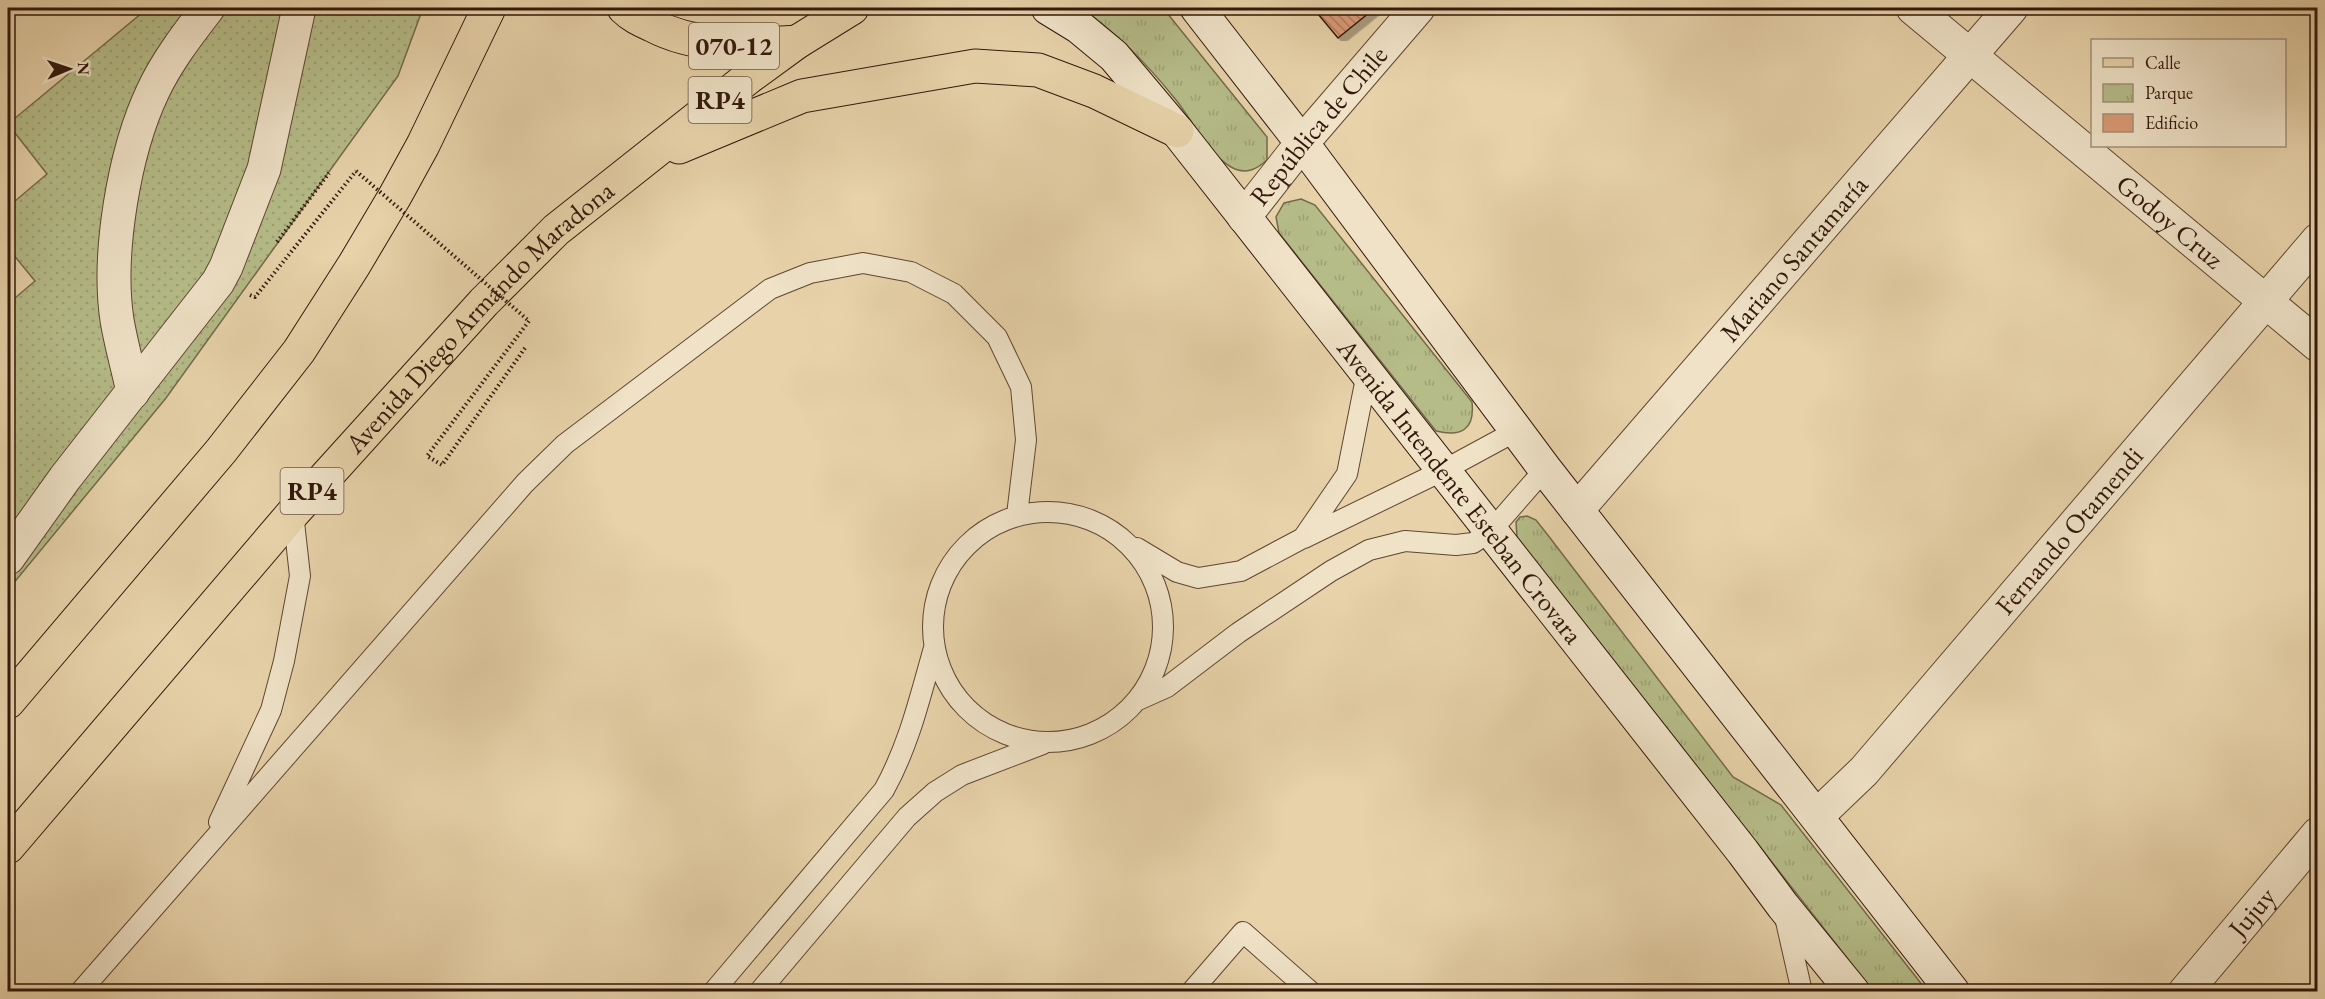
<svg xmlns="http://www.w3.org/2000/svg" width="2325" height="999" viewBox="0 0 2325 999" font-family="'EB Garamond',serif">
  <style>
    .grass { fill: url(#grass-dots); stroke: #746a4a; stroke-width: 1.5 }
    .park { fill: url(#park-tufts); stroke: #746a4a; stroke-width: 1.5 }
    .building { fill: url(#building-back-hatch); stroke: #32180c; stroke-width: 1.5; filter: url(#shadow) }
    .lines { fill: none; stroke-linecap: round; stroke-linejoin: round }
    .lane-casing { stroke: #5f4633; stroke-width: 22 }
    .street-casing { stroke: #5f4633; stroke-width: 35 }
    .secondary-casing { stroke: #32180c; stroke-width: 35 }
    .primary-casing { stroke: #32180c; stroke-width: 35 }
    .path { stroke: #32180c; stroke-width: 4; stroke-dasharray: 1.5 3; stroke-linecap: butt }
    .lane { stroke: #efe2c7; stroke-width: 20 }
    .street { stroke: #efe2c7; stroke-width: 33 }
    .secondary { stroke: #efe2c7; stroke-width: 33 }
    .primary { stroke: #e7d2a9; stroke-width: 33 }
    .path-bridge { stroke: #32180c; stroke-width: 4; stroke-dasharray: 1.5 3; stroke-linecap: butt }
    .labels { text-anchor: middle; stroke-width: 4.5; stroke-linejoin: round; paint-order: stroke }
    .shield { fill: #efe2c7; stroke: #6b5544; stroke-width: 1.5 }
    .shield-label { font-size: 26px; font-weight: bold; fill: #32180c }
    .street-label { font-size: 27px; fill: #32180c; stroke: #efe2c7 }
  </style>
  <defs>
    <pattern id="grass-dots" width="8" height="8" patternUnits="userSpaceOnUse" patternTransform="scale(1.5)"><rect width="8" height="8" fill="#b5bc88"/><path d="M2 2h.1M6 6h.1" fill="none" stroke="#9ca174" stroke-width="1.8" stroke-linecap="round"/></pattern>
    <pattern id="park-tufts" width="24" height="20" patternUnits="userSpaceOnUse" patternTransform="scale(1.5)"><rect width="24" height="20" fill="#b5bc88"/><path d="M3 7l-1-3M5 7V3M7 7l1-3M15 17l-1-3M17 17v-4M19 17l1-3" fill="none" stroke="#9ca174"/></pattern>
    <pattern id="building-back-hatch" width="6" height="6" patternUnits="userSpaceOnUse" patternTransform="scale(1.5)"><rect width="6" height="6" fill="#da9a77"/><path d="M-1 5l2 2M0 0l6 6M5-1l2 2" fill="none" stroke="#b17d60"/></pattern>
    <filter id="shadow"><feDropShadow dx="5.5" dy="5.5" stdDeviation="0" flood-color="#0004"/></filter>
  </defs>
  <rect width="100%" height="100%" fill="#e7d2a9"/>
  <filter id="stains"><feTurbulence type="fractalNoise" baseFrequency=".00333" numOctaves="4"/><feColorMatrix values="0 0 0 0 .2 0 0 0 0 .09 0 0 0 0 .02 0 0 0 .5 -.17"/></filter>
  <radialGradient id="worn" r=".72"><stop offset=".6" stop-color="#630" stop-opacity="0"/><stop offset="1" stop-color="#630" stop-opacity=".3"/></radialGradient>
  <!-- grass -->
  <path class="grass" d="M148,8H423L398,76L166,398L8,590V304L35,281L8,248V207L47,174L8,124Z"/>
  <!-- park -->
  <path class="park" d="M1081,8H1163L1267,137V160C1256,170 1245,175 1231,167C1207,153 1193,121 1176,100C1148,65 1118,33 1081,8Z
    M1301,199L1315,205L1472,402C1475,430 1461,437 1436,431L1279,233L1276,217L1284,203Z
    M1527,516L1536,520L1547,534L1733,777L1781,805L1927,991H1873L1517,537L1516,522L1520,517Z"/>
  <!-- building -->
  <path class="building" d="M1313,8H1375L1338,38Z"/>
  <g class="lines">
    <!-- lane casing -->
    <g class="lane-casing">
      <path id="lane" d="M933 627a115 115 0 1 1 230 0a115 115 0 1 1-230 0Z
        M1304,538L1444,470L1516,431
        M1137,548L1177,572L1198,578L1241,571L1303,538L1347,474L1367,373
        M1138,700L1167,687L1238,633L1331,571L1369,550L1405,541L1456,545L1473,543L1491,531L1545,469
        M219,822L271,710L284,661L300,576L293,513
        M1785,917L1802,992
        M80,992L525,483L565,444L770,289L810,273L863,263L911,272L954,294L997,337L1021,387L1026,440L1017,515
        M713,992L884,790C909,745 920,697 934,648
        M759,992L907,817L935,792L962,775L1043,744
        M1191,992L1243,932L1311,992"/>
    </g>
    <!-- street casing -->
    <g class="street-casing">
      <g id="street">
        <path id="s1" d="M1913,8L2318,345"/>
        <path id="s2" d="M1244,217L1302,143L1418,8"/>
        <path d="M133,392C128,368 121,344 117,320C107,254 124,152 153,91C167,61 188,34 208,8"/>
        <path id="s3" d="M1577,510L2011,8"/>
        <path d="M8,558L65,478L218,282L226,267L264,169L299,8"/>
        <path id="s4" d="M1817,816L1864,771L2318,240"/>
        <path id="s5" d="M2185,992L2318,834"/>
      </g>
    </g>
    <!-- secondary casing -->
    <g class="secondary-casing">
      <g id="secondary">
        <path id="s6" d="M1048,8L1079,27L1114,56L1177,131L1743,852L1783,906L1853,992"/>
        <path d="M1197,8L1302,143L1545,469L1953,992"/>
      </g>
    </g>
    <!-- primary casing -->
    <g class="primary-casing">
      <g id="primary">
        <path d="M624,8C632,16 641,20 652,25C698,49 746,45 797,42"/>
        <path d="M679,147L802,96L975,66L1038,70L1094,91L1177,131"/>
        <path d="M8,702L221,451L299,351L354,265L395,196L423,145L489,8"/>
        <path id="s7" d="M8,847L293,513L484,302L556,230L749,77L797,42L852,8"/>
      </g>
    </g>
    <!-- path -->
    <path class="path" d="M277,242L329,173
      M250,295L255,297L356,171
      M525,348L442,465L427,456L529,321"/>
    <!-- lane -->
    <use href="#lane" class="lane"/>
    <!-- street -->
    <use href="#street" class="street"/>
    <!-- secondary -->
    <use href="#secondary" class="secondary"/>
    <!-- primary -->
    <use href="#primary" class="primary"/>
    <!-- path-bridge -->
    <path class="path-bridge" d="M356,171L529,321"/>
  </g>
  <g class="labels">
    <!-- shield labels -->
    <g class="shield">
      <rect x="689" y="23" width="90" height="46" rx="4.5"/>
      <rect x="688.5" y="77" width="63" height="46" rx="4.5"/>
      <rect x="280.5" y="468" width="63" height="46" rx="4.5"/>
    </g>
    <g class="shield-label">
      <text x="734" y="55">070-12</text>
      <text x="720" y="109">RP4</text>
      <text x="312" y="500">RP4</text>
    </g>
    <!-- street labels -->
    <g class="street-label">
      <text dy="9" stroke="none"><textPath href="#s2" startOffset="118">República de Chile</textPath></text>
      <text dy="9" stroke="none"><textPath href="#s1" startOffset="334">Godoy Cruz</textPath></text>
      <text dy="9" stroke="none"><textPath href="#s3" startOffset="332">Mariano Santamaría</textPath></text>
      <text dy="9" stroke="none"><textPath href="#s7" startOffset="710">Avenida Diego Armando Maradona</textPath></text>
      <text dy="9" stroke="none"><textPath href="#s6" startOffset="638">Avenida Intendente Esteban Crovara</textPath></text>
      <text dy="9" stroke="none"><textPath href="#s4" startOffset="381">Fernando Otamendi</textPath></text>
      <text dy="9" stroke="none"><textPath href="#s5" startOffset="104">Jujuy</textPath></text>
    </g>
  </g>
  <!-- margin -->
  <rect width="2325" height="999" fill="none" stroke="#e7d2a9" stroke-width="30"/>
  <rect x="9" y="9" width="2307" height="981" fill="none" stroke="#32180c" stroke-width="3"/>
  <rect x="15" y="15" width="2295" height="969" fill="none" stroke="#32180c" stroke-width="1.5"/>
  <!-- legend -->
  <rect x="2091" y="39" width="195" height="108" fill="#efe2c7" stroke="#a3917c" stroke-width="1.5"/>
  <rect x="2103" y="58" width="30" height="9" fill="#e7d2a9" stroke="#a3917c" stroke-width="1.5"/>
  <text x="2145" y="69" font-size="18" fill="#32180c">Calle</text>
  <rect x="2103" y="84" width="30" height="18" fill="url(#park-tufts)" stroke="#a3917c" stroke-width="1.5"/>
  <text x="2145" y="99" font-size="18" fill="#32180c">Parque</text>
  <rect x="2103" y="114" width="30" height="18" fill="#da9a77" stroke="#a3917c" stroke-width="1.5"/>
  <text x="2145" y="129" font-size="18" fill="#32180c">Edificio</text>
  <!-- north arrow -->
  <g transform="translate(69 69) rotate(88)" stroke="#efe2c7" stroke-width="4.5" paint-order="stroke">
  <path d="M0-4.5L10 22L0 15L-10 22Z" fill="#32180c"/>
  <text y="-9" font-size="16" font-weight="bold" text-anchor="middle" fill="#32180c">N</text>
  </g>
  <rect width="100%" height="100%" filter="url(#stains)"/>
  <rect width="100%" height="100%" fill="url(#worn)"/>
</svg>
